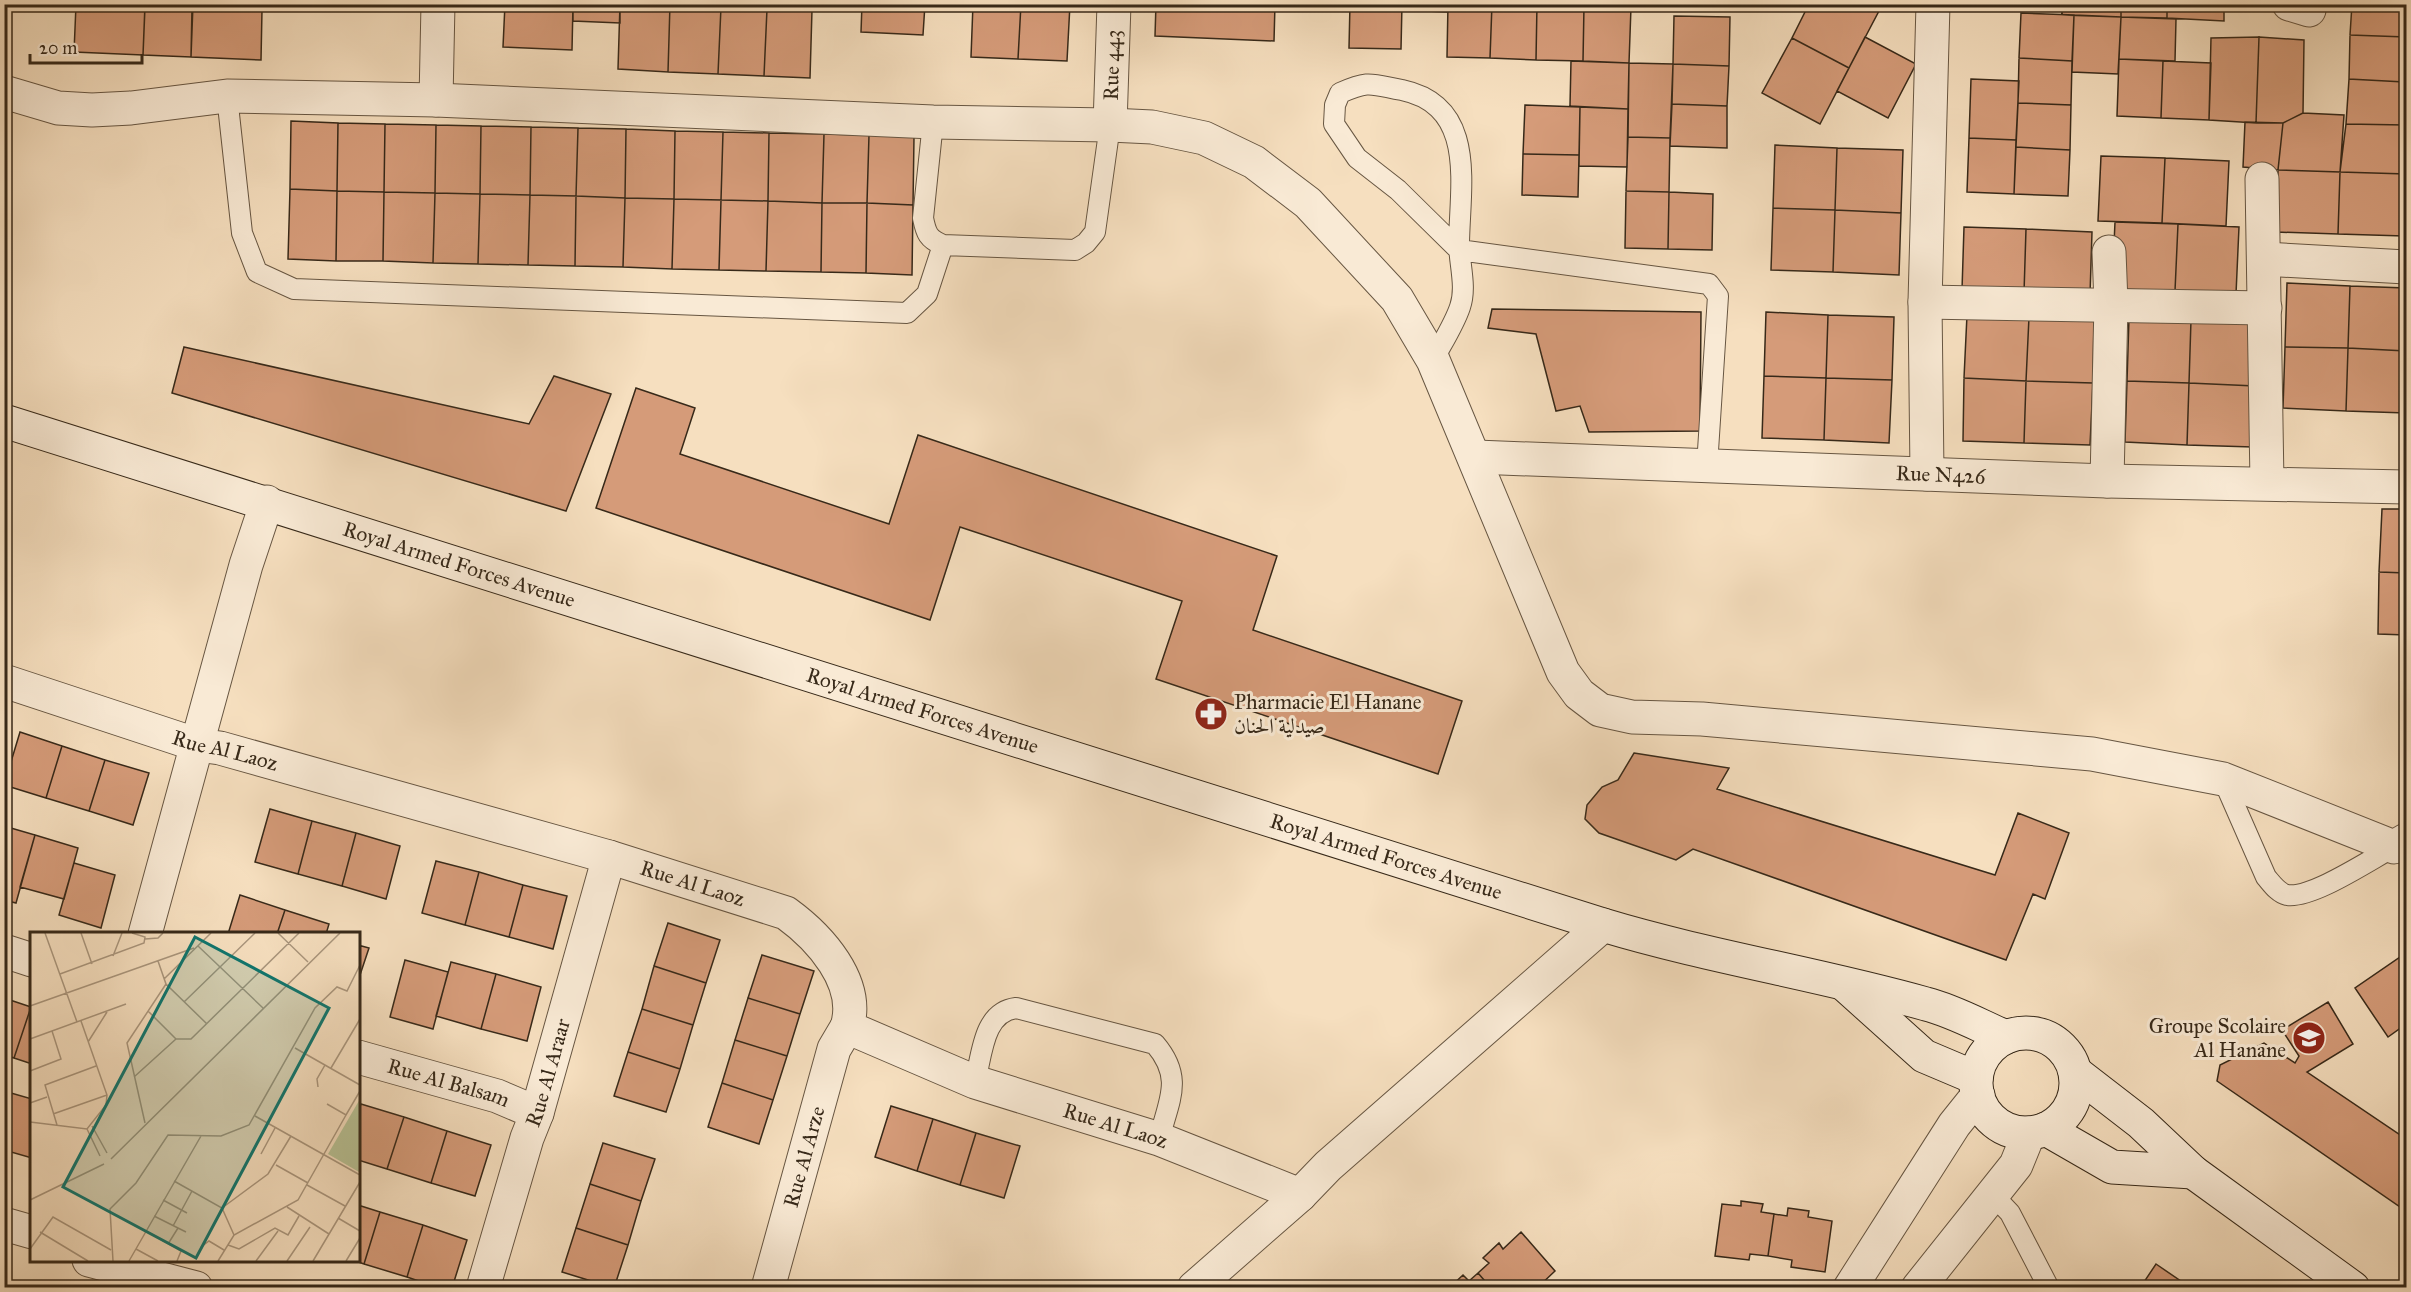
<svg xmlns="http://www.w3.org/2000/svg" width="2411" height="1292" viewBox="0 0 2411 1292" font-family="'IM FELL Great Primer',Amiri,serif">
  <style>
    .building { fill: #d59b79; stroke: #372919; stroke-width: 1.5 }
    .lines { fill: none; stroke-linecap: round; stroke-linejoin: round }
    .lane-casing { stroke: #675642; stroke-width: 22 }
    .street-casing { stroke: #675642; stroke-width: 35 }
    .secondary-casing { stroke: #372919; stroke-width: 35 }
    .lane { stroke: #f9ead5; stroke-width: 20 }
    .street { stroke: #f9ead5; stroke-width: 33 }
    .secondary { stroke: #f9ead5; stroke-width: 33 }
    .labels { text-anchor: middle; stroke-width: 6; stroke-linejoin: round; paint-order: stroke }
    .street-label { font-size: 21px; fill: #372919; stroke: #f9ead5 }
    .poi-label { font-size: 21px; fill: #372919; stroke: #f9ead5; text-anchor: start }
    .inset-road { fill: none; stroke: #aa967d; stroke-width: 1.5 }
    .view { fill: #0f766e; fill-opacity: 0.15; stroke: #0f766e; stroke-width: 3 }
    .inset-edge { fill: none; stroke: #372919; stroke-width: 3 }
  </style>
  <rect width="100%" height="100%" fill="#f6dfbf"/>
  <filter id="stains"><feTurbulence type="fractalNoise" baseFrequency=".00333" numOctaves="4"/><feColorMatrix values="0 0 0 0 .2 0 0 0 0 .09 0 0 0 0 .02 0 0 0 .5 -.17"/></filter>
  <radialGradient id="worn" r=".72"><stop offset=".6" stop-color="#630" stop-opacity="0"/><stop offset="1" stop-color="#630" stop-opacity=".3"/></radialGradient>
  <!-- building -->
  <path class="building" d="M95,4H145V7Z
    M145,4H193L191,57L143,55Z
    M193,4H263L262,10L192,7Z
    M505,4H573L572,50L503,47Z
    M573,4H620V23L573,21Z
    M620,4H670L668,72L618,69Z
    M670,4L721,7L718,74L668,72Z
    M862,4H925L923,35L861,32Z
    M925,4H973L972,10L925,8Z
    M973,4H1021L1018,59L971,57Z
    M1021,4H1070L1067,61L1018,59Z
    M1156,4H1275L1274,41L1155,36Z
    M1350,4H1402L1401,49L1349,48Z
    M1402,4H1448V12L1402,10Z
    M1448,4H1492L1490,58L1447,57Z
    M1492,4H1537L1536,60L1490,58Z
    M1537,4L1584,6L1583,61L1536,60Z
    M1809,4H1872L1880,9L1849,68L1792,38Z
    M2062,4H2121V17L2062,15Z
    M2121,4H2167V18L2121,17Z
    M2167,4H2224V21L2167,18Z
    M2352,4H2406V37L2350,35Z
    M76,5L145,7L143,55L74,52Z
    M1584,6L1631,7L1629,63L1583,61Z
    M192,7L262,10L261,60L191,57Z
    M721,7L767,9L764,76L718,74Z
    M767,9L812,10L810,78L764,76Z
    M2021,13L2074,15L2072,61L2019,58Z
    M2074,15L2121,17L2118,74L2072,72Z
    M1674,16L1730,17L1729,66L1673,64Z
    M2121,17L2176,19L2175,61L2119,59Z
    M2350,35L2406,37L2404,82L2349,79Z
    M1865,37L1916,64L1888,118L1837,91Z
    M2259,37L2256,123L2209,120L2211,38Z
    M2259,37L2304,40L2303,113L2283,123H2256Z
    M1792,38L1849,68L1820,124L1762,93Z
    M2019,58L2072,61L2071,105L2018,103Z
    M2119,59L2163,61L2161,118L2117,116Z
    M1571,61L1629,63L1628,109L1570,106Z
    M2163,61L2211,63L2209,120L2161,118Z
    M1629,63L1673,64L1670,138L1628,137Z
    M1673,64L1729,66L1727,106L1672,104Z
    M1971,79L2019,81L2016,140L1969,138Z
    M2349,79L2404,82L2405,125L2346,124Z
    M2018,103L2071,105L2070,150L2016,147Z
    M1672,104L1727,106V148L1670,146Z
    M1525,105L1580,107L1579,155L1523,154Z
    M1580,107L1628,109L1627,167L1579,166Z
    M2303,113L2344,115L2340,172L2278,170L2283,123Z
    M291,121L338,123L337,191L290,189Z
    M2245,122L2283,123L2278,170L2243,167Z
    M338,123L385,124L384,192L337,191Z
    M385,124L436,125L435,193L384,192Z
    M2346,124L2405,125L2406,174L2340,172Z
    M436,125L481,126L480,194L435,193Z
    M481,126L531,127L530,195L480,194Z
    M531,127L578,128L576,196L530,195Z
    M578,128L626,129L625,198L576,196Z
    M626,129L675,131L674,199L625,198Z
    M675,131L723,132L721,200L674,199Z
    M723,132L769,133L768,201L721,200Z
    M769,133L824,134L822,203L768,201Z
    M824,134L869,135L867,203H822Z
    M869,135L914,137L913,205L867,203Z
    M1628,137L1670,138L1669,192L1626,191Z
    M1969,138L2016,140L2014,194L1967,192Z
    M1775,145L1837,148L1835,210L1773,208Z
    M2016,147L2070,150L2068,196L2014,194Z
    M1837,148L1903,150L1901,213L1835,210Z
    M1523,154L1579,155L1578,197L1522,195Z
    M2101,156L2165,158L2162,223L2098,221Z
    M2165,158L2229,161L2226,226L2162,223Z
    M2278,170L2340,172L2338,234L2276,232Z
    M2340,172L2406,174L2404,236L2338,234Z
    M290,189L337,191L336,261L288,259Z
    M337,191L384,192L383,261H336Z
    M1626,191L1669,192L1668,249L1625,248Z
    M384,192L435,193L433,263L383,261Z
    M1669,192L1713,194L1712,250L1668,249Z
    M435,193L480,194L478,264L433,263Z
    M480,194L530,195L528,265L478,264Z
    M530,195L576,196L575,266L528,265Z
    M576,196L625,198L623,267L575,266Z
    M625,198L674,199L672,269L623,267Z
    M674,199L721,200L719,270L672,269Z
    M721,200L768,201L766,271L719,270Z
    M768,201L822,203L821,272L766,271Z
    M822,203H867L866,273L821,272Z
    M867,203L913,205L912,275L866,273Z
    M1773,208L1835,210L1833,272L1771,270Z
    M1835,210L1901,213L1899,275L1833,272Z
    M2115,222L2178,224L2175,291L2112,289Z
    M2178,224L2239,227L2236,294L2175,291Z
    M1964,227L2026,229L2024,293L1962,290Z
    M2026,229L2092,232L2090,295L2024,293Z
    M2287,283L2350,286L2348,348L2285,347Z
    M2350,286L2406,288V351L2348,348Z
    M4,288L10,293L9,312L4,317Z
    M1492,309L1701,312L1700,431L1589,432L1580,406L1556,411L1536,334L1488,328Z
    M1766,312L1828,315L1826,378L1764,376Z
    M1828,315L1894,317L1892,380L1826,378Z
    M1967,315L2029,317L2026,381L1964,378Z
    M2029,317L2094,320L2093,383L2026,381Z
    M2129,318L2191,320L2189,383L2127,381Z
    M2191,320L2257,322L2255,386L2189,383Z
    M184,347L529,424L554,376L611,394L566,511L172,393Z
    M2285,347L2348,348L2346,411L2283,408Z
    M2348,348L2406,351V413L2346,411Z
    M1764,376L1826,378L1824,440L1762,438Z
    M1826,378L1892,380L1889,443L1824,440Z
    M1964,378L2026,381L2024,443L1963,441Z
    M2026,381L2093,383L2090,445L2024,443Z
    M2127,381L2189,383L2187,445L2125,442Z
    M2189,383L2255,386L2253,447L2187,445Z
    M636,388L695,408L680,454L889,524L918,435L1277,556L1253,630L1462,701L1438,774L1156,679L1182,601L960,527L930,620L596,508Z
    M2382,509H2406V573L2379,572Z
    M2379,572L2406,573V635L2378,634Z
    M20,732L62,746L46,798L4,785Z
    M62,746L105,760L89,811L46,798Z
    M1634,753L1729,768L1717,789L1995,875L2018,813L2069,833L2045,899L2033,894L2006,960L1693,849L1676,860L1599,833L1585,819L1587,805L1602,787L1618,780Z
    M105,760L149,773L133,825L89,811Z
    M270,809L312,821L298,874L255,862Z
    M312,821L356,833L342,886L298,874Z
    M4,826L35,835L16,903L4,900Z
    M356,833L400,846L386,899L342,886Z
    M35,835L78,848L64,899L20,887Z
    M436,861L479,872L465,925L422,913Z
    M74,863L115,875L101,928L59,915Z
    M479,872L523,885L509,937L465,925Z
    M523,885L567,896L553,949L509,937Z
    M240,895L285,910L277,934H228Z
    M285,910L329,924L326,934H277Z
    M668,923L720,940L706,983L654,966Z
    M358,945L369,948L358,981Z
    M2406,953V1024L2388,1037L2355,988Z
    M762,955L814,971L800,1014L748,998Z
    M405,960L448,972L433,1029L390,1017Z
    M451,962L496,974L481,1029L436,1016Z
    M654,966L706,983L693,1025L642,1009Z
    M496,974L541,987L527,1041L481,1029Z
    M4,998L31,1007L14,1058L4,1055Z
    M748,998L800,1014L787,1056L735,1040Z
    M2328,1002L2353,1044L2307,1072L2406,1139V1211L2217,1081L2220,1065L2264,1043L2295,1063L2299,1056L2282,1030Z
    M31,1007H32V1064L14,1058Z
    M642,1009L693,1025L680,1069L628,1052Z
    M735,1040L787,1056L773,1100L722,1083Z
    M628,1052L680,1069L666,1112L614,1096Z
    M722,1083L773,1100L759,1144L708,1127Z
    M4,1091L32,1099V1158L4,1150Z
    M361,1104L404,1117L387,1169L358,1160V1113Z
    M891,1106L933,1119L917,1171L875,1157Z
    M404,1117L447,1131L431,1183L387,1169Z
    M933,1119L976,1133L960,1185L917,1171Z
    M447,1131L491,1145L475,1196L431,1183Z
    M976,1133L1020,1146L1004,1198L960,1185Z
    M603,1143L655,1159L641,1201L590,1184Z
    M590,1184L641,1201L628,1245L576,1228Z
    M1741,1201L1763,1204L1761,1212L1774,1214L1768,1256L1750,1254L1749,1260L1715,1256L1722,1204L1741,1206Z
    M358,1205L380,1212L364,1264L353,1260H358Z
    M1788,1208L1809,1211L1808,1217L1832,1221L1825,1272L1791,1267L1792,1260L1768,1256L1774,1214L1787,1216Z
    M380,1212L423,1225L407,1277L364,1264Z
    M423,1225L467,1240L452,1288H439L407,1277Z
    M576,1228L628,1245L614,1288L562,1272Z
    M1521,1232L1555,1271L1537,1288H1491L1478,1273L1489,1263L1483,1258L1499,1243L1503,1249Z
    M2156,1264L2191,1288H2140Z
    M1478,1273L1491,1288H1449L1463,1275L1469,1281Z"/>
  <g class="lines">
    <!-- lane casing -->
    <g class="lane-casing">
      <path id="lane" d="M227,96L242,233L257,272L294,289L907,313L927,294L943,245
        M933,122L923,218C926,233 928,239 943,245L1075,250L1086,243L1095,232L1110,125
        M1433,360C1442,343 1454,325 1460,307C1467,287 1459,263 1459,243C1460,184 1477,106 1402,90C1370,84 1370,80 1340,93L1335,105L1334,124L1357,158L1398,190L1459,250L1709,284L1718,296L1707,466
        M2223,779L2266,877C2272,884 2278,893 2287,895C2312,899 2371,859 2394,847
        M975,1082C982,1055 983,1012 1016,1008L1155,1044C1184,1078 1169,1100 1159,1139
        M1994,1196L2010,1213L2049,1288"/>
    </g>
    <!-- street casing -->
    <g class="street-casing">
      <g id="street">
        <path d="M2289,4L2309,10"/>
        <path d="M4,92L58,108L92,110L131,108L227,96L436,100L933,122L1110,125L1152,127L1204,138L1254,162L1308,203L1397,299L1433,360L1563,672L1579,694L1600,710L1632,717L1702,719L2092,754L2223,779L2394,847L2406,840"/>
        <path d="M436,100L438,4"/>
        <path id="s1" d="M1110,125L1114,4"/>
        <path d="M2262,179L2267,483"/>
        <path d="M2264,259L2406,267"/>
        <path d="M1925,302L2265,308"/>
        <path id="s2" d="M1476,457L2107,481L2406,487"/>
        <path d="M1927,474L1925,302L1933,4"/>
        <path d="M2107,481L2111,303L2109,252"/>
        <path id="s3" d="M4,681L198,745L220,748L609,857L786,913C819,937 861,982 847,1027L975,1082L1159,1139L1300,1195"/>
        <path d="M145,934L246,565L267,502"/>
        <path d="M4,951L32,960"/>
        <path id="s4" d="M358,1057L497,1096L537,1113"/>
        <path d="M4,1224L32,1232"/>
        <path d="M89,1260L196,1288"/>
        <path id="s5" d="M483,1288L527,1138L537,1113L609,857"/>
        <path id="s6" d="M768,1288L834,1049L847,1027"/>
        <path d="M1194,1288L1300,1195L1328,1166L1603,925"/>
        <path d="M1850,1288L1954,1125L1978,1095"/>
        <path d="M1918,1288L2016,1165L2029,1133"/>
      </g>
    </g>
    <!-- secondary casing -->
    <g class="secondary-casing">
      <g id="secondary">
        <path id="s7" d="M4,421L1603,925C1709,957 1820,974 1926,1004C1954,1011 1980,1026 2006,1037"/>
        <path d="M1845,985L1924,1056L1976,1078"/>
        <circle cx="2026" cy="1083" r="50"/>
        <path d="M2075,1072L2141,1123L2193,1172L2353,1288"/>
        <path d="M2046,1129L2112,1167L2193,1172"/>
      </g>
    </g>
    <!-- lane -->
    <use href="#lane" class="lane"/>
    <!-- street -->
    <use href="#street" class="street"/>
    <!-- secondary -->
    <use href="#secondary" class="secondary"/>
  </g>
  <!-- icons -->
  <defs>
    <g id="pharmacy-disc" transform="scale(1.725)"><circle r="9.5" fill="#8f2418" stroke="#f9ead5"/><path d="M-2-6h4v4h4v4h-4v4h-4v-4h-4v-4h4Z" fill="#fff"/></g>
    <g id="school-disc" transform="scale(1.725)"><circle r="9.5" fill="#8f2418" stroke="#f9ead5"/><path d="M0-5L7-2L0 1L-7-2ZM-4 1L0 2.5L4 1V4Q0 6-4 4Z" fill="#fff"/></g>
  </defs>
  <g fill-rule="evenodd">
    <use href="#pharmacy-disc" x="1211" y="714"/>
    <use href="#school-disc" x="2309" y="1038"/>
  </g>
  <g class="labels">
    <!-- street labels -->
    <g class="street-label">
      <text dy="7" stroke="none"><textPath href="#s1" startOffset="60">Rue 443</textPath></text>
      <text dy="7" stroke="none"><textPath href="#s2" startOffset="465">Rue N426</textPath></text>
      <text dy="7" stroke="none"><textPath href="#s7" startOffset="477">Royal Armed Forces Avenue</textPath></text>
      <text dy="7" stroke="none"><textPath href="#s7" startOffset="963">Royal Armed Forces Avenue</textPath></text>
      <text dy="7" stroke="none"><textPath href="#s3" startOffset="232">Rue Al Laoz</textPath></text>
      <text dy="7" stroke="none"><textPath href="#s7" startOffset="1449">Royal Armed Forces Avenue</textPath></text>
      <text dy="7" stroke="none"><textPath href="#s3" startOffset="718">Rue Al Laoz</textPath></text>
      <text dy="7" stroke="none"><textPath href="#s5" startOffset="225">Rue Al Araar</textPath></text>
      <text dy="7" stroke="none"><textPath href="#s4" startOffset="94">Rue Al Balsam</textPath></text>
      <text dy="7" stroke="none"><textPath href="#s3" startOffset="1240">Rue Al Laoz</textPath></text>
      <text dy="7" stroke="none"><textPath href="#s6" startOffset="136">Rue Al Arze</textPath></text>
    </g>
    <!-- poi labels -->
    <g class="poi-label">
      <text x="1234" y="709">Pharmacie El Hanane<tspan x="1234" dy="24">صيدلية الحنان</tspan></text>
      <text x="2286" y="1033" text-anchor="end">Groupe Scolaire<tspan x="2286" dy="24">Al Hanane</tspan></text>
    </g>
  </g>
  <!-- overview -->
  <g transform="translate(30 932)">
    <rect width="330" height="330" fill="#f6dfbf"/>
    <path d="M330,167V239L329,240L298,222Z" fill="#b8c295"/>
    <path class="inset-road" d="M15,1L47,90M51,1L62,32M248,1L278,30M115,7L128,6L133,1M168,14L233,76M83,24L92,1M128,29L136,52L177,92M30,42L114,11L115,5L102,1M134,47L181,1M154,70L225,1M0,74L164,16M118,79L146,107M0,107L96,72M58,110L77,80M265,116L330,153M301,136L330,87M0,139L31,127L22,99M104,145L146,107H161L269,1M288,155L287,147L295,133M0,171L17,165M297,172L316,183L330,159M23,182L77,163M225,184L330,243M0,190L57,197L76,173L77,163L51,89M115,191L97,111L136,52M27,193L15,153L66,134M62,194L77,221M57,197L70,224M231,222L245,196M81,227L310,1M246,233L278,251M144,249L192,276L204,303M277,253L315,274M0,268L74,232M133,268L157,281M257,275L299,302M192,276L238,242L261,204M124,284L156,300M308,286L330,299M143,294L162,259M116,299L151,319L147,329M10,300L58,329M138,312L148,296M198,313L209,317L245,296L258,303L269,284M171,315L179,309L194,318M0,317L23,285L81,318M106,317L128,329M83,329L80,277L106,251L138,203L191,204L219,193L285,76L307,55L317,59L330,33M99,329L171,204M188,329L204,303L268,268L316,183M226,329L248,299M257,329L280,295M283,329L330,250M316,329L330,306"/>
    <path class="view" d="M165,5L299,76L166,326L33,255Z"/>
    <rect width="330" height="330" class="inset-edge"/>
  </g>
  <!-- margin -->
  <rect width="2411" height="1292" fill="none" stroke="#f6dfbf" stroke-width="24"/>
  <rect x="6" y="6" width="2399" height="1280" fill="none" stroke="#372919" stroke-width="3"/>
  <rect x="12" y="12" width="2387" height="1268" fill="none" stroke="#372919" stroke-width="1.5"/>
  <!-- scale -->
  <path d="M30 54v9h112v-9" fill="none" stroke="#372919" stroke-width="3"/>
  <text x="39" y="54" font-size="18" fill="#372919" stroke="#f9ead5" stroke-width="4.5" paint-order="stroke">20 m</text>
  <rect width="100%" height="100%" filter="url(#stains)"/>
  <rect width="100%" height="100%" fill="url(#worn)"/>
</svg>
